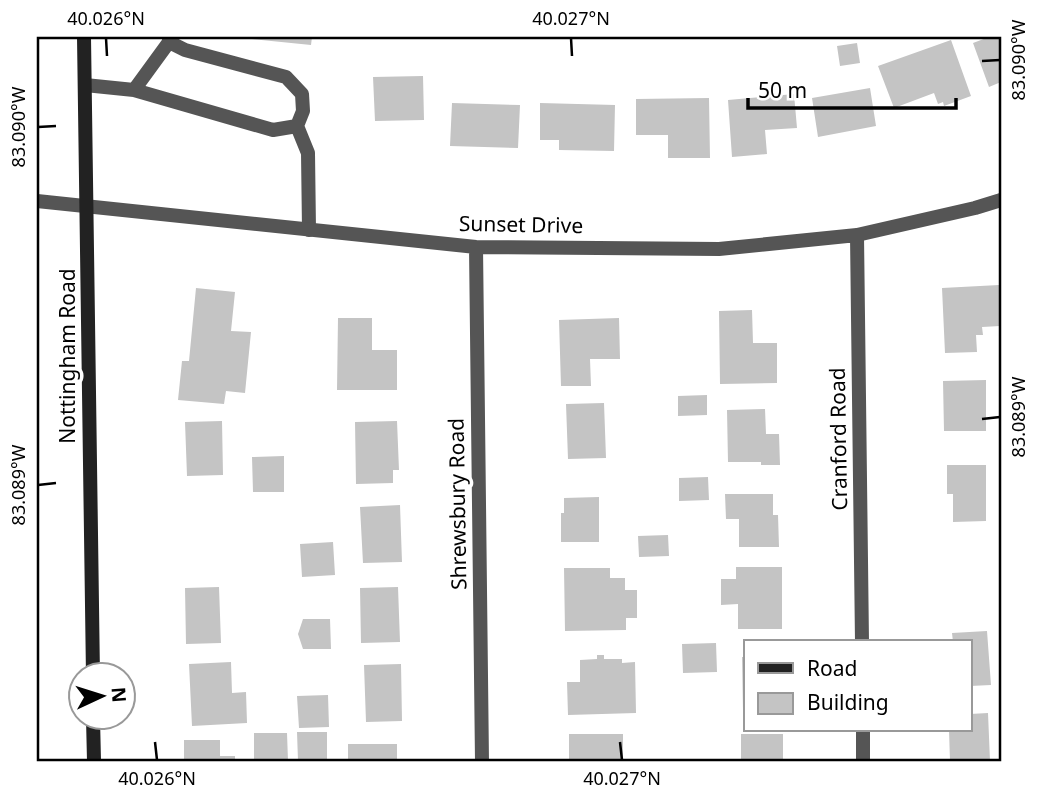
<svg xmlns="http://www.w3.org/2000/svg" width="1038" height="798" viewBox="0 0 1038 798" font-family="'Noto Sans',sans-serif">
  <style>
    .building { fill: #c4c4c4 }
    .lines { fill: none; stroke-linecap: round; stroke-linejoin: round }
    .lane { stroke: #555; stroke-width: 14 }
    .street { stroke: #555; stroke-width: 14 }
    .secondary { stroke: #222; stroke-width: 14 }
    .ticks { fill: none; stroke: #000; stroke-width: 2.5 }
    .labels { text-anchor: middle; stroke-width: 7; stroke-linejoin: round; paint-order: stroke }
    .street-label { font-size: 21px; fill: #000; stroke: #fff }
    .neatline { fill: none; stroke: #000; stroke-width: 2.5 }
    .ticks-label { font-size: 18px; text-anchor: middle; fill: #000 }
  </style>
  <rect width="100%" height="100%" fill="#fff"/>
  <!-- building -->
  <path class="building" d="M252,37H312L311,45L252,39Z
    M989,37H1001V82L989,87L973,43Z
    M951,40L971,96L944,106L943,102L938,104L934,93L894,108L878,66Z
    M857,43L860,63L840,66L837,46Z
    M423,76L424,120L375,121L373,77Z
    M870,88L876,126L818,137L812,98Z
    M794,94L797,128L765,130L767,154L732,157L728,100Z
    M709,98L710,158H668V135H636V99Z
    M452,103L520,105L518,148L450,146Z
    M540,103L615,105L614,151L559,150V140H540Z
    M999,285L1000,326L982,327L983,335H976L977,352L945,353L942,288Z
    M196,288L235,292L231,331L251,332L245,393L226,391L224,404L178,400L182,361H189Z
    M752,310L753,343H777V383L720,384L719,311Z
    M338,318H372V350H397V390H337Z
    M619,318L620,359H590L591,386H561L559,320Z
    M986,380V431H944L943,381Z
    M707,395V415L678,416V396Z
    M604,403L606,458L568,459L566,404Z
    M765,409L766,434H779L780,465H761V462H728L727,410Z
    M222,421L223,475L187,476L185,422Z
    M397,421L399,470H393V483L356,484L355,422Z
    M284,456V492H253L252,457Z
    M947,465H986V521L953,522V494H947Z
    M708,477L709,500L679,501V478Z
    M725,494H773V515H778L779,547H739V519H726Z
    M599,497V542H561V513H564V498Z
    M400,505L402,562L363,563L360,507Z
    M668,535L669,556L639,557L638,536Z
    M333,542L335,575L302,577L300,544Z
    M736,567H782V629H738V604L721,605V579H736Z
    M564,568H610V578H625V590H637V618H626V630L565,631Z
    M219,587L221,643L186,644L185,588Z
    M398,587L400,642L361,643L360,588Z
    M303,619H330L331,649H303L298,634Z
    M987,631L991,685L970,686V642H953L952,633Z
    M716,643L717,672L683,673L682,644Z
    M597,655H604V659H622V663L635,662L636,713L568,715L567,682H580V660L597,659Z
    M742,657H746V711H743Z
    M231,662L232,693L246,692L247,723L192,726L189,664Z
    M401,664L402,721L366,722L364,665Z
    M328,695L329,727L299,728L297,696Z
    M988,713L990,761H950L949,730H970V714Z
    M297,732H327V761H298Z
    M254,733H287L288,761H254Z
    M569,734H623V761H569Z
    M741,734H783V761H741Z
    M184,740H220V756H235V761H184Z
    M348,744H397V761H348Z"/>
  <g class="lines">
    <!-- lane -->
    <path class="lane" d="M85,85L134,90L273,130L297,126L303,111L302,94L286,77L185,50L169,42V37
      M134,90L169,42
      M297,126L308,153L309,230"/>
    <!-- street -->
    <path class="street" d="M37,201L476,247L719,249L857,235L975,208L1001,200
      M857,235L862,642
      M476,247L482,761
      M863,730V761"/>
    <!-- secondary -->
    <path class="secondary" d="M84,37L93,676
      M93,718L94,761"/>
  </g>
  <!-- ticks -->
  <path class="ticks" d="M106,38L107,56M571,38L572,56M982,61L1000,60M38,127L56,126M982,419L1000,417M38,485L56,483M155,742L157,760M620,742L622,760"/>
  <g class="labels">
    <!-- street labels -->
    <g class="street-label">
      <text transform="translate(521 225) rotate(1)" y="7">Sunset Drive</text>
      <text transform="translate(68 356) rotate(-90)" y="7">Nottingham Road</text>
      <text transform="translate(839 439) rotate(-91)" y="7">Cranford Road</text>
      <text transform="translate(458 504) rotate(-91)" y="7">Shrewsbury Road</text>
    </g>
  </g>
  <!-- border -->
  <rect width="1038" height="798" fill="none" stroke="#ffffff" stroke-width="77"/>
  <!-- legend -->
  <rect x="744" y="640" width="228" height="91" fill="#ffffff" stroke="#999999" stroke-width="2"/>
  <rect x="758" y="663" width="35" height="10" fill="#222222" stroke="#999999" stroke-width="2"/>
  <text x="807" y="676" font-size="21" fill="#000000">Road</text>
  <rect x="758" y="693" width="35" height="21" fill="#c4c4c4" stroke="#999999" stroke-width="2"/>
  <text x="807" y="710" font-size="21" fill="#000000">Building</text>
  <!-- north arrow -->
  <g transform="translate(102 696) rotate(86)"><circle r="33" fill="#ffffff" stroke="#999999" stroke-width="2"/>
  <path d="M0-5L12 26L0 18L-12 26Z" fill="#000000"/>
  <text y="-10" font-size="19" font-weight="bold" text-anchor="middle" fill="#000000">N</text>
  </g>
  <!-- scale -->
  <path d="M748 98v10h208v-10" fill="none" stroke="#000000" stroke-width="3.5"/>
  <text x="758" y="98" font-size="21" fill="#000000" stroke="#ffffff" stroke-width="5" paint-order="stroke">50 m</text>
  <rect x="38" y="38" width="962" height="722" class="neatline"/>
  <g class="ticks-label">
    <text x="106" y="25">40.026°N</text>
    <text x="571" y="25">40.027°N</text>
    <text transform="translate(1019 60) rotate(-90)" y="6">83.090°W</text>
    <text transform="translate(19 127) rotate(-90)" y="6">83.090°W</text>
    <text transform="translate(1019 417) rotate(-90)" y="6">83.089°W</text>
    <text transform="translate(19 485) rotate(-90)" y="6">83.089°W</text>
    <text x="157" y="785">40.026°N</text>
    <text x="622" y="785">40.027°N</text>
  </g>
</svg>
